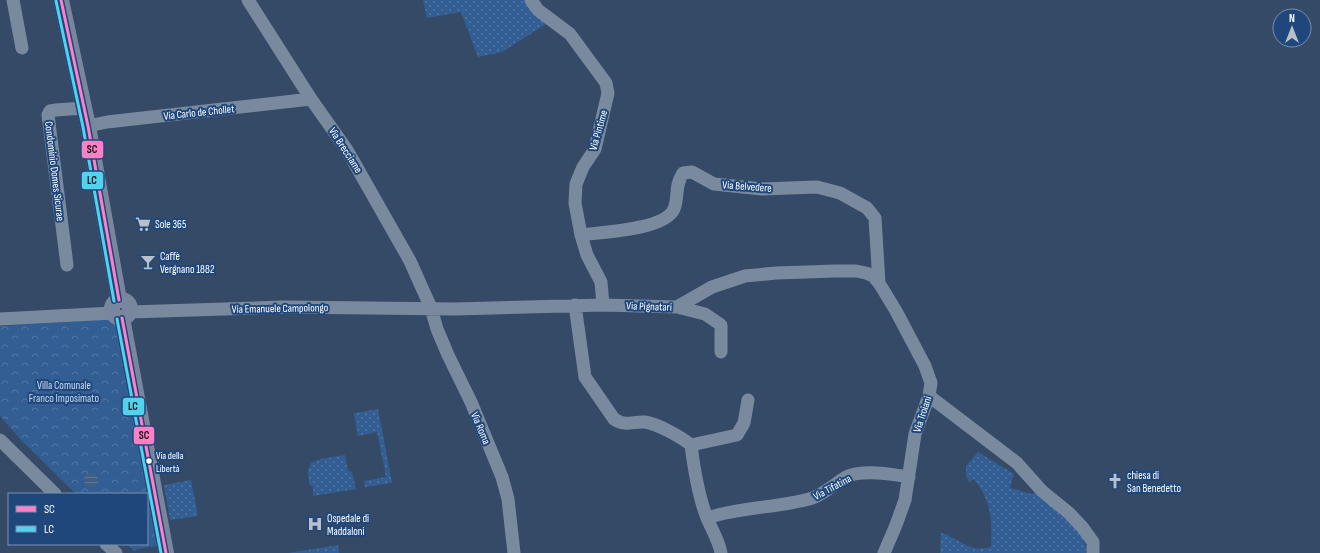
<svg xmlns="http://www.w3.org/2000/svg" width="1320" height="553" viewBox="0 0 1320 553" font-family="'Sofia Sans Condensed',sans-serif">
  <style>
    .grass { fill: url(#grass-dots) }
    .forest { fill: url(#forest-crowns) }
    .water { fill: url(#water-rules) }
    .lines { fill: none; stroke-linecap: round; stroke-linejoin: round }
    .minor { stroke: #7a8a9e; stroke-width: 13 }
    .major { stroke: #78879d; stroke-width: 16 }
    .bus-1-casing { stroke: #20477c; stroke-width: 6 }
    .bus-2-casing { stroke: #20477c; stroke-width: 6 }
    .bus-1 { stroke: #ff80c5; stroke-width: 3 }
    .bus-2 { stroke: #53d2ee; stroke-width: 3 }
    .bus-dot { fill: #fff; stroke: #20477c; stroke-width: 1.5 }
    .labels { text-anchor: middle; stroke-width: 4; stroke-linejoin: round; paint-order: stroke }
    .bus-label { font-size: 10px; fill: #fff; stroke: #20477c; text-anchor: start }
    .street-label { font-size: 11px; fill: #fff; stroke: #20477c }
    .poi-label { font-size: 11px; fill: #fff; stroke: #20477c; text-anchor: start }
    .park-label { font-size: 11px; fill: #c6dbf5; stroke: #20477c }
    .line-badge { stroke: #20477c; stroke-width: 1.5 }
    .pale-badge-label { font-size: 11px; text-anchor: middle; font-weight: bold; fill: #111 }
  </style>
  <defs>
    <pattern id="grass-dots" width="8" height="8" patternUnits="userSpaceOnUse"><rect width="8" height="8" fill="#335e93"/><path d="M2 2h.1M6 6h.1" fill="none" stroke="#5276a3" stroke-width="1.8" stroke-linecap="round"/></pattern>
    <pattern id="forest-crowns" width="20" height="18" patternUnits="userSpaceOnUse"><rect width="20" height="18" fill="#335e93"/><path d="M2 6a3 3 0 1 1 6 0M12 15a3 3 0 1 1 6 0" fill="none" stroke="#5276a3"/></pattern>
    <pattern id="water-rules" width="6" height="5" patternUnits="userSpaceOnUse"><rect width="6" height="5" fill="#435f85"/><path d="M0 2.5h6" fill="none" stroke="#5f7797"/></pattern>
  </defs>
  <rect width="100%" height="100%" fill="#354a67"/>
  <!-- grass -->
  <path class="grass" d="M423,0H527L549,22L502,52L478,57L461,12L427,18Z
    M378,409L392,483L365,487L364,481L386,477L377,432L358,436L354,413Z
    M978,452L1014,474L1010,488L1031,494L1038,492C1054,506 1088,529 1086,553H940L941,533C961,538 966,553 991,547C992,518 992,503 974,479L969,482L966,475V466Z
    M345,455L348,471L352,472L356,489L313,496V487L309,484L308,470L311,463L321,459Z
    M191,480L198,516L170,520L164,485Z
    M338,545L339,553H288Z"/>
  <!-- forest -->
  <path class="forest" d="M115,319L157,546L138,549L134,551L127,544H147V494H76L21,440L0,416V326Z"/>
  <!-- water -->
  <path class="water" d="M84 480a7 7 0 1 1 14 0a7 7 0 1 1-14 0Z"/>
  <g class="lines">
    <!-- minor -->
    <path class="minor" d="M13,0L22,48
      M248,0L311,99L347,150L410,261L431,308L437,329L448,355L471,402L502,477L508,499L514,553
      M531,0L538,10L570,34L606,83L608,93L595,149L583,167L576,184L575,203L581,235L587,255L601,282L603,305
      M88,126L107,122L311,99
      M581,235C602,232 665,230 674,209C679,197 674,187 683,173L692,172L714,184L762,189L817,187L840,193L867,208L875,218L879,283
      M67,265L48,115L50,111L56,110L84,108
      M575,305L585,377L614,419C626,427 633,421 645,422C658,424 681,437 691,445C694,469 698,495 707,518C712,530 719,541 721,553
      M677,307L705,314L721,325V352
      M130,312L283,307L455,309L603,305L677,307L712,287L745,276L776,273L836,271H856L866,273L873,276L879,283L896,311L925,366L931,383L929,396L915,434L905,500L896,525L884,553
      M0,319L113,313
      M929,396L1017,463L1042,491L1069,513L1083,528L1093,542V553
      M0,440L55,494
      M691,445L737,435L744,423L748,400
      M707,518C740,507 776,508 809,499C820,497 836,483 846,477C862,469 892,474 909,477
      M106,544L116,553"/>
    <!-- major -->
    <path class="major" d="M61,0L88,126L119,300
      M112 309a9 9 0 1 1 18 0a9 9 0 1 1-18 0Z
      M122,318L166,553"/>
    <!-- bus-1 casing -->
    <g class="bus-1-casing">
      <path id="bus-1" d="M61,0L88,126L119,300
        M122,318L166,553"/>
    </g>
    <!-- bus-2 casing -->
    <g class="bus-2-casing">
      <path id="bus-2" d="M56,1L83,127L114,301
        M117,319L161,553"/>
    </g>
    <!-- bus-1 -->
    <use href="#bus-1" class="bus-1"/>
    <!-- bus-2 -->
    <use href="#bus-2" class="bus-2"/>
  </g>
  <!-- icons -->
  <defs>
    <g id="supermarket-bare" transform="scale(1.2)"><path d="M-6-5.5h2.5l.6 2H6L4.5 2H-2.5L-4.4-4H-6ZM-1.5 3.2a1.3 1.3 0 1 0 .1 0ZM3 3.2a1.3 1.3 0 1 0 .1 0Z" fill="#b8c0ca" stroke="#20477c" stroke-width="2.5" paint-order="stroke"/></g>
    <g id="bar-bare" transform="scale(1.2)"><path d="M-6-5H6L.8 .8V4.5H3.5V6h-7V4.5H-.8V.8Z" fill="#b8c0ca" stroke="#20477c" stroke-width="2.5" paint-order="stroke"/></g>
    <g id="church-bare" transform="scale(1.2)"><path d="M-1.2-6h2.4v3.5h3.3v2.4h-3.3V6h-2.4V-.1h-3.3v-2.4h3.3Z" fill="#b8c0ca" stroke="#20477c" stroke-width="2.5" paint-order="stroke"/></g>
    <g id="hospital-bare" transform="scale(1.2)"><path d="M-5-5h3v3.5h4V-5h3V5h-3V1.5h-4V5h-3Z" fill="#b8c0ca" stroke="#20477c" stroke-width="2.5" paint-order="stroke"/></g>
  </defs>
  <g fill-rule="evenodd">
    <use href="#supermarket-bare" x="143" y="224"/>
    <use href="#bar-bare" x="148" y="262"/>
    <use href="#church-bare" x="1115" y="481"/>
    <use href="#hospital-bare" x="315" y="524"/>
  </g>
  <!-- markers -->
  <circle class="bus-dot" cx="149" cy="461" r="3.5"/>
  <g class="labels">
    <!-- bus labels -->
    <g class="bus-label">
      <text x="156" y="459">Via della<tspan x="156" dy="13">Libertà</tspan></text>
    </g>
    <!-- street labels -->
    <g class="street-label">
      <text transform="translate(199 112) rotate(-6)" y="4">Via Carlo de Chollet</text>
      <text transform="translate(598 130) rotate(-74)" y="4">Via Pintime</text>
      <text transform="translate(346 150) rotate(57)" y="4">Via Brecciame</text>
      <text transform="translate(55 171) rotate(83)" y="4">Condominio Domes Sicurae</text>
      <text transform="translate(747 186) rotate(4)" y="4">Via Belvedere</text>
      <text transform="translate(649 306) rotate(2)" y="4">Via Pignatari</text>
      <text transform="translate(280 308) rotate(-1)" y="4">Via Emanuele Campolongo</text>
      <text transform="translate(922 414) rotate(-72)" y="4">Via Troiani</text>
      <text transform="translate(481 428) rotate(67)" y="4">Via Roma</text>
      <text transform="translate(832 487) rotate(-28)" y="4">Via Tifatina</text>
    </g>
    <!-- poi labels -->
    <g class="poi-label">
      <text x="155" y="228">Sole 365</text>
      <text x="160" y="260">Caffè<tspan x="160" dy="13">Vergnano 1882</tspan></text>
      <text x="1127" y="479">chiesa di<tspan x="1127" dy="13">San Benedetto</tspan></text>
      <text x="327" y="522">Ospedale di<tspan x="327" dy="13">Maddaloni</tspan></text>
    </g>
    <!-- park labels -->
    <g class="park-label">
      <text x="64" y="389">Villa Comunale<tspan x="64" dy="13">Franco Imposimato</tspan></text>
    </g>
  </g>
  <g class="line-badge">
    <rect x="81" y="140" width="23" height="19" rx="4" fill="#ff80c5"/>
    <rect x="81" y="171" width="23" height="19" rx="4" fill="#53d2ee"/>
    <rect x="122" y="397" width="23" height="19" rx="4" fill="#53d2ee"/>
    <rect x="133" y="426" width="22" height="19" rx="4" fill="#ff80c5"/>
  </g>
  <g class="pale-badge-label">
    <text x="92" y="153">SC</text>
    <text x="92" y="184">LC</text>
    <text x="133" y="410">LC</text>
    <text x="144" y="439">SC</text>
  </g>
  <!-- legend -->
  <rect x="8" y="493" width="140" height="52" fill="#20477c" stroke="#7991b0"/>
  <rect x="16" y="506" width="20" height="6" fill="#ff80c5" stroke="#7991b0"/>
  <text x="44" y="513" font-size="12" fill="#ffffff">SC</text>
  <rect x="16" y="526" width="20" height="6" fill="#53d2ee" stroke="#7991b0"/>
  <text x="44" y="533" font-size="12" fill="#ffffff">LC</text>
  <!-- north arrow -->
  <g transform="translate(1292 28)"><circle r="19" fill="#20477c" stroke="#7991b0"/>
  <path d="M0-3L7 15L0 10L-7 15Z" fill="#b8c0ca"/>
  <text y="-6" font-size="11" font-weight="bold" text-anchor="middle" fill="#ffffff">N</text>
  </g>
</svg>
